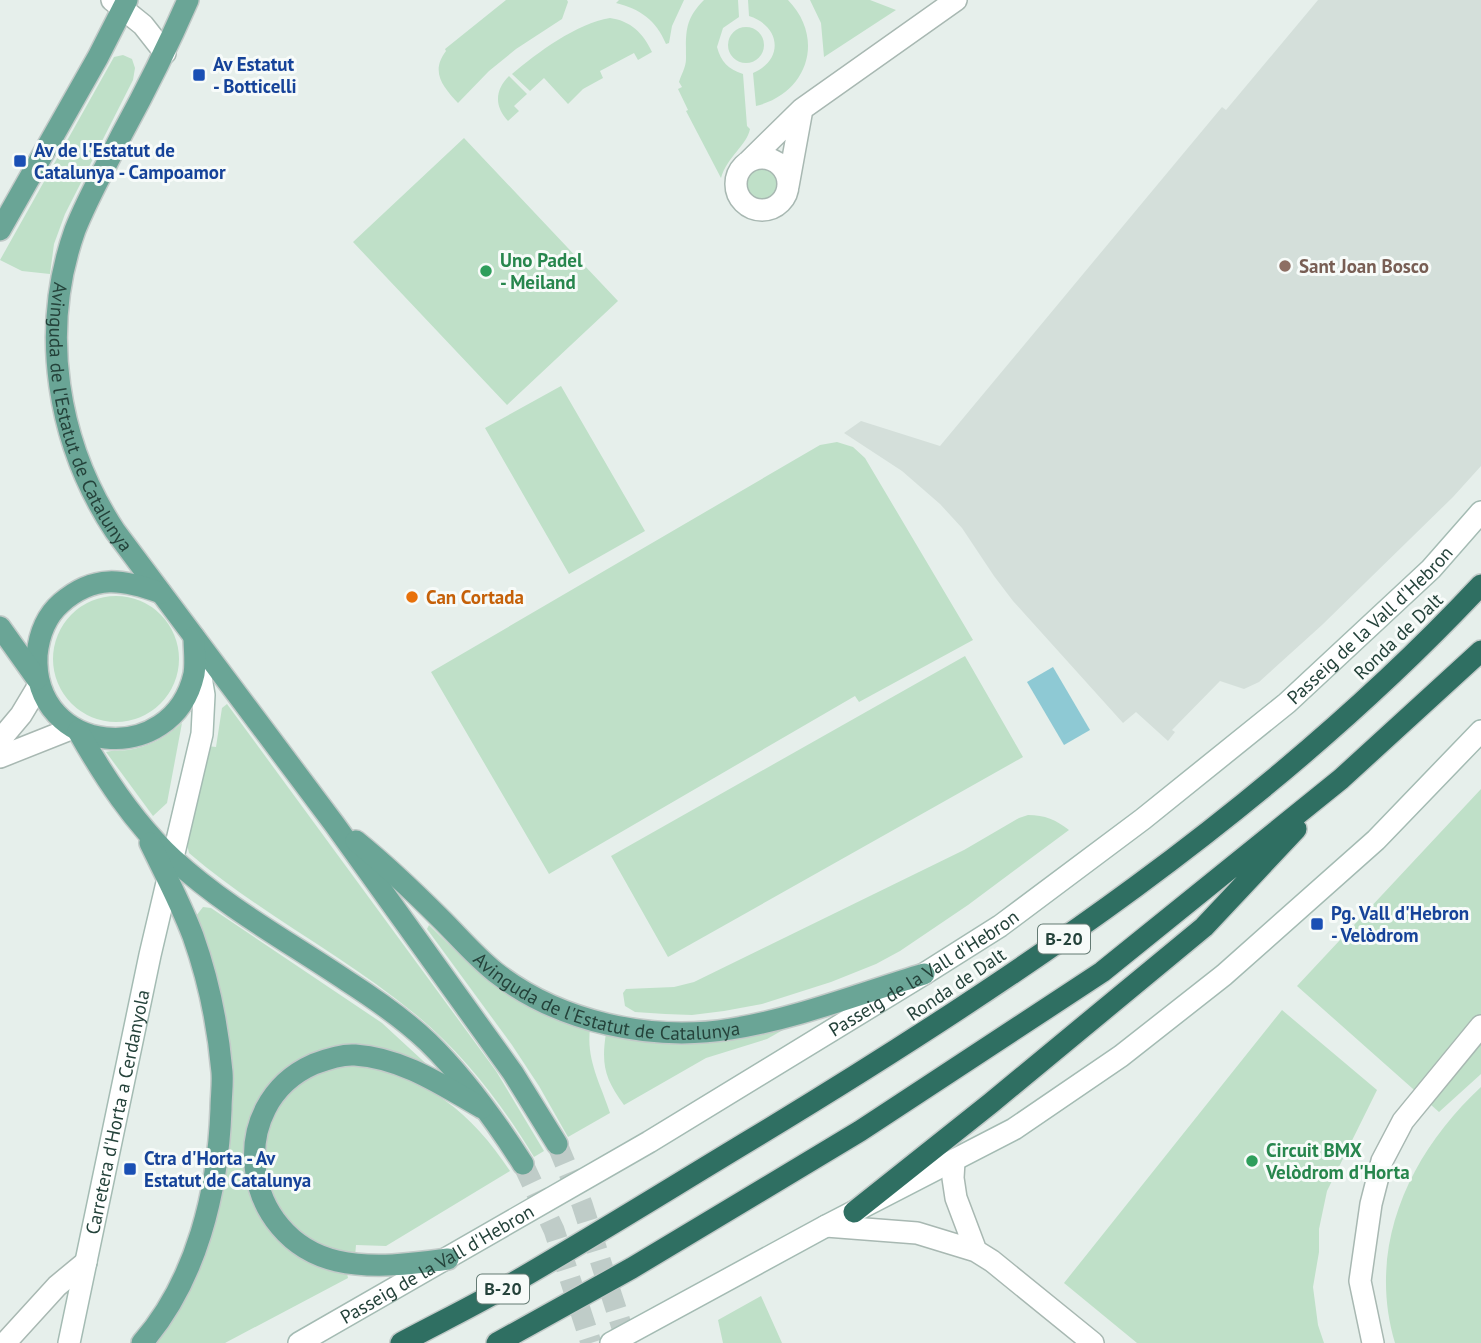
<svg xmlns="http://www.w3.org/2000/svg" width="1481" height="1343" viewBox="0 0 1481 1343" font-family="'PT Sans',sans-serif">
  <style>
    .built { fill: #d4dfda }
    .green { fill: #bfe0c8 }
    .water { fill: #8ec9d4 }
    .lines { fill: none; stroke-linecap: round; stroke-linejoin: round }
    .primary-tunnel { stroke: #bfccc8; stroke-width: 21; stroke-dasharray: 21 10; stroke-linecap: butt }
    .street-casing { stroke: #a8b8b2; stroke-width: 24 }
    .secondary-casing { stroke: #a4bbb3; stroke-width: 24 }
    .primary-casing { stroke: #c2cac8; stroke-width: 24 }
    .highway-casing { stroke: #c2cac8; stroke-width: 24 }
    .street { stroke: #fff; stroke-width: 21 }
    .secondary { stroke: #fff; stroke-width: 21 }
    .primary { stroke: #6aa596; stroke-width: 21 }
    .highway { stroke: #2f6f62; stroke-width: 21 }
    .transit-dot { fill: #1a4fb4; stroke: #f7fbf9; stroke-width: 2.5 }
    .education-dot { fill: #8d6e63; stroke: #f7fbf9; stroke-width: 2.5 }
    .leisure-dot { fill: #2e9e5b; stroke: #f7fbf9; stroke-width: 2.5 }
    .food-dot { fill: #e8710a; stroke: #f7fbf9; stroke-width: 2.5 }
    .labels { text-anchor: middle; stroke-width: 6; stroke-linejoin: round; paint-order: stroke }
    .shield { fill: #f7fbf9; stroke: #637a73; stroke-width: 2 }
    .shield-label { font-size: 18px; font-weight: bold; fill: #24423a }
    .transit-label { font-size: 19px; font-weight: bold; fill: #164399; stroke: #f7fbf9; text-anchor: start }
    .leisure-label { font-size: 19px; font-weight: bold; fill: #27864d; stroke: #f7fbf9; text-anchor: start }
    .education-label { font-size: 19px; font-weight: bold; fill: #785e54; stroke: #f7fbf9; text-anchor: start }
    .street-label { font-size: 19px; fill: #24423a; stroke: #f7fbf9 }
    .food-label { font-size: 19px; font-weight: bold; fill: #c56008; stroke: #f7fbf9; text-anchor: start }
  </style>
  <rect width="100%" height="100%" fill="#e6efeb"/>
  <!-- built -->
  <path class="built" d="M1318,0H1481V466L1453,497L1322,625L1259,682L1244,689L1220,681L1172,730L1175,732L1168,741L1136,712L1123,723L1013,601L994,576L962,528L940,504L902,471L844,433L861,421L940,446L1222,107L1226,110Z"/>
  <!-- green -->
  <path class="green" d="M506,0H567L568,2L562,19L516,49L489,71L458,103C443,87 430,72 446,51L445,49Z
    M619,0H684L672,26L669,43L666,44C656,20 640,9 616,3Z
    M704,0H738L739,17L723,28L717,47C721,62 728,69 743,74L747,126L750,129C747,145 727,157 721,178L686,111L688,110L678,89L682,87L679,82C681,75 686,67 686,59C686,33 684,20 704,0Z
    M748,0H788C826,39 807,94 756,106L753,73C784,60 781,26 749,16Z
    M810,0H870L896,10L824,57L821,23Z
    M610,18C631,21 643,33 652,52L638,60L634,53L600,71L603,78L583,89L568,104L544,78L530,91L512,74C537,53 577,23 610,18Z
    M728 45a18 18 0 1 1 36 0a18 18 0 1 1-36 0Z
    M123,55L132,59L135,68L133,80L65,214L54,244L50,274L22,271L0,260L114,57Z
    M509,76L527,94L514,106L519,111L508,121C494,106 495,90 509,76Z
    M464,138L618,301L507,405L353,242Z
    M742 183a18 18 0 1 1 36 0a18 18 0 1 1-36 0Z
    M561,386L645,531L569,574L485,428Z
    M837,442L853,447L865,458L973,640L859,702L855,696L549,874L431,672L820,445Z
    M53 659a63 63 0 1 1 126 0a63 63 0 1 1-126 0Z
    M965,656L1023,757L668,957L611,856Z
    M227,704L496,1071L544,1151L534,1157C502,1104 463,1053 415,1014C343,955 259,913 189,853L187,844L207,746L216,747L222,708Z
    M182,723L167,803L153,816L106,752C113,750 121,751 128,750C149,747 166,737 182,723Z
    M1481,789V1074L1439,1112L1297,986Z
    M1028,815C1045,815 1056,820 1069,830L968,905L900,951L876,964L831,982L762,1004L724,1011L692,1015L665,1014L635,1012L625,1006L623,993L626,989L674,987L694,982L964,850L1019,818Z
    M203,907L211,908L382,1023L434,1071L336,1050L248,1131C236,1203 273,1259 347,1273L348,1278L225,1343H154L228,1145L196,916Z
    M429,925L471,966L510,996L552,1016L590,1029C586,1060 601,1085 610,1113L568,1137L539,1086L512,1045L427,929Z
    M1282,1010L1377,1090L1327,1191L1319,1229V1252L1313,1287L1318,1325L1324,1343H1137L1064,1283Z
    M783,1026V1030L767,1039L706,1058L624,1105C605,1079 601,1065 606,1033Z
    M357,1065C427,1077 471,1112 510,1171L386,1246L356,1245L355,1257L333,1252L293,1230L272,1204L261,1157L273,1114L292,1090L316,1074L341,1066Z
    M1481,1087V1343H1395C1366,1246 1410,1153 1481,1087Z
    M761,1296L782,1343H723L718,1320Z"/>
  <!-- water -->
  <path class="water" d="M1053,667L1090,730L1064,745L1027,682Z"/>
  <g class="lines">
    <!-- primary-tunnel -->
    <path class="primary-tunnel" d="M557,1144L582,1204L627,1343
      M523,1164L554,1230L591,1343"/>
    <!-- street casing -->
    <g class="street-casing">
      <path id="street" d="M112,0L143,25L165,53
        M736 184a26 26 0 1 1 52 0a26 26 0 1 1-52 0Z
        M747,163L802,109
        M788,186L802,109L956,0
        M0,740L21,715L39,685
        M0,757L73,728
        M954,1161L953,1178L956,1198L976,1251L992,1261L1093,1343
        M826,1226L917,1233L976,1251
        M5,1343L57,1286L86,1262
        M1373,1343L1360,1281L1371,1204L1382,1161L1403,1121L1481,1026"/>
    </g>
    <!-- secondary casing -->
    <g class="secondary-casing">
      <g id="secondary">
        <path id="s1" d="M69,1343L150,955L202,734L204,695L197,653"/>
        <path id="s2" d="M299,1343L649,1142L924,974L1000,926L1143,819L1287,703L1431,569L1481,512"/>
        <path d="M611,1343L826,1226L1014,1129L1121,1056L1224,975L1376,840L1481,731"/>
      </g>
    </g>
    <!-- primary casing -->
    <g class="primary-casing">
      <g id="primary">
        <path id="s3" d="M188,0C168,46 146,90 122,134C106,166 88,197 75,230C39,331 57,443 115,531L335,825L513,1073L557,1144"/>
        <path d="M0,230L98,57L127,0"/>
        <path d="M161,593C123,579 94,574 61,603C46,616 39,635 37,655C32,756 173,769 194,674C196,662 194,649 194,637"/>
        <path d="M0,627L37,679"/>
        <path d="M78,731C104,777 134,823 173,859C225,907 289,942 347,981C375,999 404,1019 428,1042C465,1078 495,1120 523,1164"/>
        <path id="s4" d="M356,841C387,866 414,892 442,920C459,937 475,956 495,972C559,1022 651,1042 731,1029C795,1019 861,993 924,974"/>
        <path d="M448,1259C413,1264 372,1269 337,1261C241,1239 223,1104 314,1064C327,1059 342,1054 355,1055C402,1058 442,1085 482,1108"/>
        <path d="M142,1343C197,1280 218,1191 221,1109C221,1097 223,1084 222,1072C218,1027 208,978 193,936C181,904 165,874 150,843"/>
      </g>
    </g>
    <!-- highway casing -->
    <g class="highway-casing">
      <path id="highway" d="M854,1212L991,1103L1204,927L1296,829
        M401,1343C440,1322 480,1303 518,1280C597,1234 674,1186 752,1139C1012,982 1272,808 1481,585
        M497,1343L632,1268L860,1131L1102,972L1341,779L1481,651"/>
    </g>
    <!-- street -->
    <use href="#street" class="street"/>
    <!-- secondary -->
    <use href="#secondary" class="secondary"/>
    <!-- primary -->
    <use href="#primary" class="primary"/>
    <!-- highway -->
    <use href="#highway" class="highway"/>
  </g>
  <!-- markers -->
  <g class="transit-dot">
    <rect x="192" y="68" width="14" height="14" rx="3.5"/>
    <rect x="13" y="154" width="14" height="14" rx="3.5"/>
    <rect x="1310" y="917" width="14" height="14" rx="3.5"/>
    <rect x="123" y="1162" width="14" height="14" rx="3.5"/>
  </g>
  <circle class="education-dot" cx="1285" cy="266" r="7"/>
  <g class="leisure-dot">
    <circle cx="486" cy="271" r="7"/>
    <circle cx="1252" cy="1161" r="7"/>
  </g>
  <circle class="food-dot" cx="412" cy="597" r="7"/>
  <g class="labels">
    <!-- shield labels -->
    <g class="shield">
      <rect x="1038" y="924.5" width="52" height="29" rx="5"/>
      <rect x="477" y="1274.5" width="52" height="29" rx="5"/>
    </g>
    <g class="shield-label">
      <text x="1064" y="945">B-20</text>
      <text x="503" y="1295">B-20</text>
    </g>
    <!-- transit labels -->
    <g class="transit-label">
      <text x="213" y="71">Av Estatut<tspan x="213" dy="22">- Botticelli</tspan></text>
      <text x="34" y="157">Av de l'Estatut de<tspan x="34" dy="22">Catalunya - Campoamor</tspan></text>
      <text x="1331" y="920">Pg. Vall d'Hebron<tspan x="1331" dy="22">- Velòdrom</tspan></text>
      <text x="144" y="1165">Ctra d'Horta - Av<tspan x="144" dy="22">Estatut de Catalunya</tspan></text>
    </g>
    <!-- leisure labels -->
    <g class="leisure-label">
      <text x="500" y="267">Uno Padel<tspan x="500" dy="22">- Meiland</tspan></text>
      <text x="1266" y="1157">Circuit BMX<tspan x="1266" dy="22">Velòdrom d'Horta</tspan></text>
    </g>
    <!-- education labels -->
    <g class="education-label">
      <text x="1299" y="273">Sant Joan Bosco</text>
    </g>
    <!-- street labels -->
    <g class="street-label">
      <text dy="7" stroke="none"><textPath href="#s3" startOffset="452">Avinguda de l'Estatut de Catalunya</textPath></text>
      <text dy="7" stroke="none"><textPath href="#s2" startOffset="1293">Passeig de la Vall d'Hebron</textPath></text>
      <text transform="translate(1398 636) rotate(-44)" y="7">Ronda de Dalt</text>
      <text dy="7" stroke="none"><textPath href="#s2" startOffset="726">Passeig de la Vall d'Hebron</textPath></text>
      <text transform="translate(956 984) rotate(-34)" y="7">Ronda de Dalt</text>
      <text dy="7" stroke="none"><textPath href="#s4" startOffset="308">Avinguda de l'Estatut de Catalunya</textPath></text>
      <text dy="7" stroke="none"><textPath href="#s1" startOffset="236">Carretera d'Horta a Cerdanyola</textPath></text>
      <text dy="7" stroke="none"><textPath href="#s2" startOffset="159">Passeig de la Vall d'Hebron</textPath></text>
    </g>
    <!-- food labels -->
    <g class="food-label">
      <text x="426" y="604">Can Cortada</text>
    </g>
  </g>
</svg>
